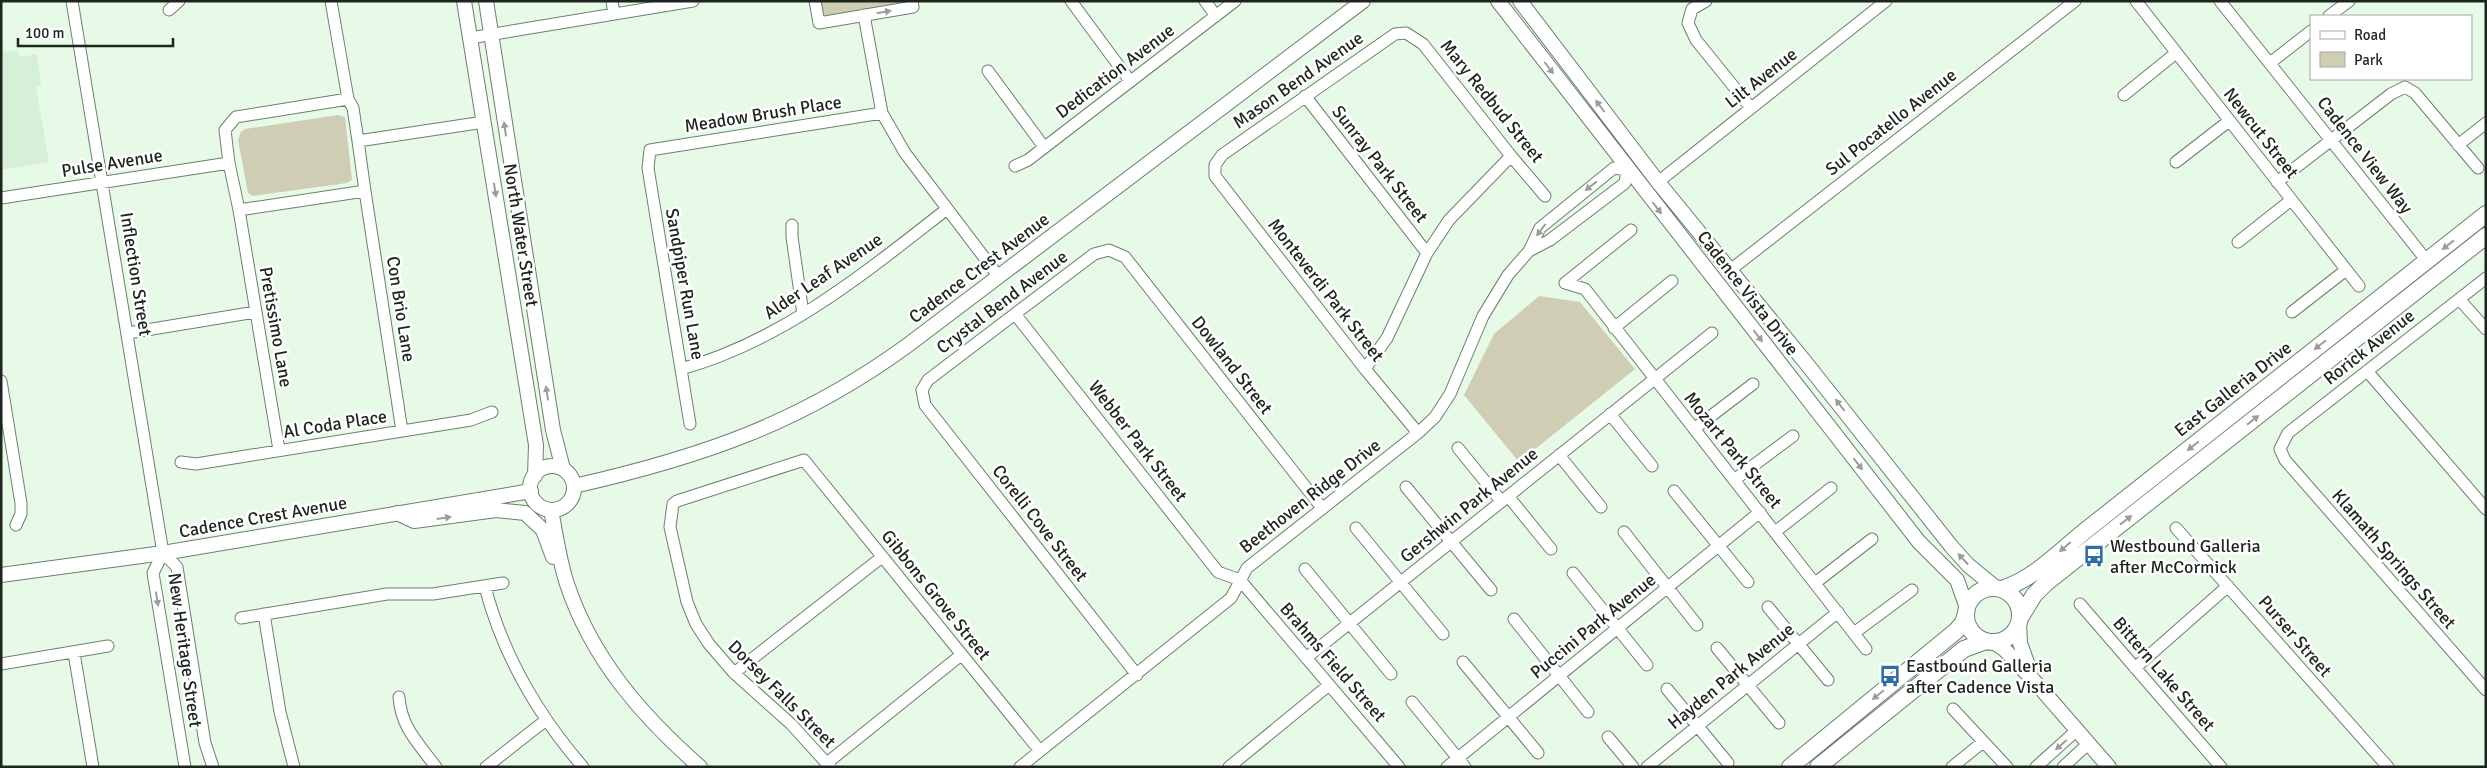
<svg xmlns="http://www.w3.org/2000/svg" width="2487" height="768" viewBox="0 0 2487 768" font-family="Signika,sans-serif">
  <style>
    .built { fill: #d6f0d7 }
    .green { fill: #cfceb4 }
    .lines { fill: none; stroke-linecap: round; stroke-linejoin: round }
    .minor-casing { stroke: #6d7f6e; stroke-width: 13 }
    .tertiary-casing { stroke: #6d7f6e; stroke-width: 16 }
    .secondary-casing { stroke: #6d7f6e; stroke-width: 18 }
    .minor { stroke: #fff; stroke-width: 11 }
    .tertiary { stroke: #fff; stroke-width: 14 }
    .secondary { stroke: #fff; stroke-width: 16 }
    .oneway { fill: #9a9d9a }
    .labels { text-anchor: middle; stroke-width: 5; stroke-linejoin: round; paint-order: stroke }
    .street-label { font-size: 18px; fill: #1e251e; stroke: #fff }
    .poi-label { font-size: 18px; fill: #1e251e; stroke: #fff; text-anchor: start }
  </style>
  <rect width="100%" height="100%" fill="#e6fae7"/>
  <!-- built -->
  <path class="built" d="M1,34L4,52L18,50L20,57L37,54L41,84L36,87L49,162L1,170Z"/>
  <!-- green -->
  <path class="green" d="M822,1H906L904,4L829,18L822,13L820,7Z
    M338,115L345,117L352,180L347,183L253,196L248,193L238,140L241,132L245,129Z
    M1539,296L1580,302L1635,369L1519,462L1464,395L1494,334Z"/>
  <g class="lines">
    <!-- minor casing -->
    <g class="minor-casing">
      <path id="minor" d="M72,1L163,553
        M331,1L348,99
        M612,1L614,14
        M815,1L819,23L913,7L912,1
        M1071,1L1130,81
        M1205,1L1216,16
        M1706,1L1692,9L1688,23L1696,40L1751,108
        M2136,1L2359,286
        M2220,1L2427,261
        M169,10L179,1
        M864,15L882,113L905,153L999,277
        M2329,16L2349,1
        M470,38L693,1
        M2270,63L2311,31
        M988,71L1044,147
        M2124,95L2176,53
        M1305,96L1427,253
        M2458,145L2486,123
        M2176,162L2229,121
        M229,163L239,210L365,191L358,141
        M1015,166L1028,160L1235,1
        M1658,182L1886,1
        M2277,182L2391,94L2405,87L2415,93L2478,168
        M365,191L402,431
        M1,198L229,163L225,130L236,117L348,99L353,108L358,141L484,122
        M239,210L279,450
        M792,225V237L803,314
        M2238,242L2291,200
        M1729,271L2075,1
        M2486,278L2288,433L2280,449L2285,460L2486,690
        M1565,283L1585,289L1866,649
        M1565,283L1631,230
        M2459,299L2486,329
        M2292,312L2346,270
        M1015,314L1218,572L1240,580L1399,767
        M1614,328L1672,281
        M128,333L256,312
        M681,369C783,341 866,272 947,209
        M1365,369L1387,338L1427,253L1449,220L1511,156
        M2367,371L2486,509
        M1,381L21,503V514L16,525
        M1610,414L1652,466
        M690,424L648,168L650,150L882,113
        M1694,429L1753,384
        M1418,433L1365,369L1215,176V165L1222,155L1395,34L1406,33L1423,44L1511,156L1545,196
        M1458,448L1501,501
        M1559,455L1601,507
        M181,462L196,464L471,420L492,412
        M1734,480L1793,436
        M1406,487L1491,590
        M1674,491L1748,582
        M1508,496L1551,549
        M1356,528L1443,634
        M2176,528L2388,767
        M1624,532L1697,625
        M1775,532L1831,488
        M163,553L177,567L205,743L213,767
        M163,553L153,573L185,767
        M1305,569L1391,674
        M1573,573L1647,665
        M1815,583L1872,539
        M485,587C503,655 537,714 583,767
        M2080,604L2221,767
        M1768,607L1828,680
        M264,614L280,712L294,767
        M241,618L387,594H433L503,583
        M1514,619L1588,712
        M1854,633L1912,590
        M1717,648L1779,723
        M74,653L93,767
        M1306,658L1712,333
        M1463,662L1538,753
        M1,664L108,646
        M2135,668L2228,586
        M734,673L882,557
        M1137,675L925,405L922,390L928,380L1094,254L1109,250L1125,257L1322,508
        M1667,689L1728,763
        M399,697C401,727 418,743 436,767
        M1412,702L1465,767
        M1953,709L2007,767
        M1608,737L1633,767
        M827,763L961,655
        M486,767L546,720
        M830,767L791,724L734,673L709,644L696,624L687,602L670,527L673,504L677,501L804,460L1040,751
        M1020,767L1231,598L1247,568L1418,433L1435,417L1450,394L1483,316L1508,275L1529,251L1540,228L1614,168L1627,170L1625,183L1550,240L1529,251
        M1229,767L1329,685
        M1447,767L1760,512
        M1647,767L1838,612
        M1952,767L1983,742
        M2036,767L2077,730
        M2063,767L2089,743"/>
    </g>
    <!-- tertiary casing -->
    <g class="tertiary-casing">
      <path id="tertiary" d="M464,1L536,445L535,476
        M486,1L553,430L563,469
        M1498,1L1919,542L1957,580L1967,608
        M1520,1L1658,182L1806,363L1951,546L1968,565L1996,588
        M530 488a22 22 0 1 1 44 0a22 22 0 1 1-44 0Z
        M574,486C702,457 801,423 908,345L1363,1
        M551,510C556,535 559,560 567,584C592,659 642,716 700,767
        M397,513L414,521L496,510L525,513L543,530L553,557
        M1,575L163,553L531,491
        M2019,623L2020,643L2030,671
        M1994,642L2005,650L2036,683L2109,767"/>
    </g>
    <!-- secondary casing -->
    <g class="secondary-casing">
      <path id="secondary" d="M1966 615a27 27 0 1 1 54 0a27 27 0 1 1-54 0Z
        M2002,589C2035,578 2058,553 2085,531L2486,214
        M2020,618L2034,595L2046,583L2486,236
        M1790,767L1956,631L1963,623L1966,613
        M1818,767L1964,649L1986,641"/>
    </g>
    <!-- minor -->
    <use href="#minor" class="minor"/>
    <!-- tertiary -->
    <use href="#tertiary" class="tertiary"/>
    <!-- secondary -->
    <use href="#secondary" class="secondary"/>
  </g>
  <!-- one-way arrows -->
  <defs><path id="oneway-solid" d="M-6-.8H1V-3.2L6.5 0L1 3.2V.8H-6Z" transform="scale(1.25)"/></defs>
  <g class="oneway">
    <use href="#oneway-solid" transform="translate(884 12) rotate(-10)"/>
    <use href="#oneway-solid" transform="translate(1549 68) rotate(53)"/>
    <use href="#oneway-solid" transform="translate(1600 106) rotate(-127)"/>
    <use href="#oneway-solid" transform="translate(505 129) rotate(-98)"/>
    <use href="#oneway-solid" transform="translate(1591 186) rotate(142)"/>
    <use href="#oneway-solid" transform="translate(495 190) rotate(81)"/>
    <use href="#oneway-solid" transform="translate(1657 208) rotate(52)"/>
    <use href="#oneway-solid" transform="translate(1541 230) rotate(127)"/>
    <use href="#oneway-solid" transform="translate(2448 245) rotate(142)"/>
    <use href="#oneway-solid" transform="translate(1758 336) rotate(52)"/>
    <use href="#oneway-solid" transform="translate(2320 345) rotate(142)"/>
    <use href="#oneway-solid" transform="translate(547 393) rotate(-99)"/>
    <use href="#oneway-solid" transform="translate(1840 405) rotate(-128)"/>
    <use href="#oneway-solid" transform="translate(2253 420) rotate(-38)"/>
    <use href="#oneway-solid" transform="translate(2193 446) rotate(142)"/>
    <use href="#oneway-solid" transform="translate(1858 464) rotate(52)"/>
    <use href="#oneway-solid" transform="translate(444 518) rotate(-8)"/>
    <use href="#oneway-solid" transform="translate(2126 520) rotate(-38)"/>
    <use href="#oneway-solid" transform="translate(2065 547) rotate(139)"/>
    <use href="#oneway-solid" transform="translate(1963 559) rotate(-133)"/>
    <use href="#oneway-solid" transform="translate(157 599) rotate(81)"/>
    <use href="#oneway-solid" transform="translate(1878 695) rotate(141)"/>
    <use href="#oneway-solid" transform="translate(2061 745) rotate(139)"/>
  </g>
  <!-- icons -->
  <defs>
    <g id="bus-bare" transform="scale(1.725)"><path d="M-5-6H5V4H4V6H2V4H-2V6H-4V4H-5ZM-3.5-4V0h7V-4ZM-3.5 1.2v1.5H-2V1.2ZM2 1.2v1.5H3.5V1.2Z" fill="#2f6fa5" stroke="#fff" stroke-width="2.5" paint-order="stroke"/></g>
  </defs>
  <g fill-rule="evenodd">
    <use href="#bus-bare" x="2094" y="556"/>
    <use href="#bus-bare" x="1890" y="676"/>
  </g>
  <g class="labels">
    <!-- street labels -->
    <g class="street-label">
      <text transform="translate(1115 71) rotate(-37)" y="6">Dedication Avenue</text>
      <text transform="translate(1761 78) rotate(-38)" y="6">Lilt Avenue</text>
      <text transform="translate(1298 80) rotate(-35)" y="6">Mason Bend Avenue</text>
      <text transform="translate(1492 101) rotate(51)" y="6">Mary Redbud Street</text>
      <text transform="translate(763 114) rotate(-9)" y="6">Meadow Brush Place</text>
      <text transform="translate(1891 122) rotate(-38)" y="6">Sul Pocatello Avenue</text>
      <text transform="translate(2261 133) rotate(52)" y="6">Newcut Street</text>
      <text transform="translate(2365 155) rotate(52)" y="6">Cadence View Way</text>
      <text transform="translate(112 163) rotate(-9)" y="6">Pulse Avenue</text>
      <text transform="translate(1380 164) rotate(52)" y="6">Sunray Park Street</text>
      <text transform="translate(521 235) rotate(81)" y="6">North Water Street</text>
      <text transform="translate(979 268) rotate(-37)" y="6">Cadence Crest Avenue</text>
      <text transform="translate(136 274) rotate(81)" y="6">Inflection Street</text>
      <text transform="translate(823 276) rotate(-34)" y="6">Alder Leaf Avenue</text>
      <text transform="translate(685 284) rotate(80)" y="6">Sandpiper Run Lane</text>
      <text transform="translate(1326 290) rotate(52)" y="6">Monteverdi Park Street</text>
      <text transform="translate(1748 293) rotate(52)" y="6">Cadence Vista Drive</text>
      <text transform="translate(1002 302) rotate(-37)" y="6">Crystal Bend Avenue</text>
      <text transform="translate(401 309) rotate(81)" y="6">Con Brio Lane</text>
      <text transform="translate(276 327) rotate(80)" y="6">Pretissimo Lane</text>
      <text transform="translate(2369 347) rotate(-38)" y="6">Rorick Avenue</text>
      <text transform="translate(1232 365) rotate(52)" y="6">Dowland Street</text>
      <text transform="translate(2233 389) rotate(-38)" y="6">East Galleria Drive</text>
      <text transform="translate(335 424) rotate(-9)" y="6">Al Coda Place</text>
      <text transform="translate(1138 441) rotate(52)" y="6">Webber Park Street</text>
      <text transform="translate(1733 450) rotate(51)" y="6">Mozart Park Street</text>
      <text transform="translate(1310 496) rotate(-38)" y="6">Beethoven Ridge Drive</text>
      <text transform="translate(1469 505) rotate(-39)" y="6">Gershwin Park Avenue</text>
      <text transform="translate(263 517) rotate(-10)" y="6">Cadence Crest Avenue</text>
      <text transform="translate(1040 523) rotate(52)" y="6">Corelli Cove Street</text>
      <text transform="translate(2394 559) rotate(49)" y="6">Klamath Springs Street</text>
      <text transform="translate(936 595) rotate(51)" y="6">Gibbons Grove Street</text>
      <text transform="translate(1593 626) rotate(-39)" y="6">Puccini Park Avenue</text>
      <text transform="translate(2295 636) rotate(49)" y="6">Purser Street</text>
      <text transform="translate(185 650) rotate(82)" y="6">New Heritage Street</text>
      <text transform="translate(1333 662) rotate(49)" y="6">Brahms Field Street</text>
      <text transform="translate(2164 674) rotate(49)" y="6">Bittern Lake Street</text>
      <text transform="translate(1731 676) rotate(-39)" y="6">Hayden Park Avenue</text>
      <text transform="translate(782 694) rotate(45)" y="6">Dorsey Falls Street</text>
    </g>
    <!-- poi labels -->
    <g class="poi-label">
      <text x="2110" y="552">Westbound Galleria<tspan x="2110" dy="21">after McCormick</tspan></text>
      <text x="1906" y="672">Eastbound Galleria<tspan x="1906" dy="21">after Cadence Vista</tspan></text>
    </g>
  </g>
  <!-- border -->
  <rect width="2487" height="768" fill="none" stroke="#1e251e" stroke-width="5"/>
  <!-- legend -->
  <rect x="2310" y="15" width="162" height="65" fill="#ffffff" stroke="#a5a8a5"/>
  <rect x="2320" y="31" width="25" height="8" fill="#ffffff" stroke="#a5a8a5"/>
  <text x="2354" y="40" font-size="15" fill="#1e251e">Road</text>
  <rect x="2320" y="52" width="25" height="15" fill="#cfceb4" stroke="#a5a8a5"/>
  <text x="2354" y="65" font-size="15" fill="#1e251e">Park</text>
  <!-- scale -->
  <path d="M18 38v8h155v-8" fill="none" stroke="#1e251e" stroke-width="2.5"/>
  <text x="25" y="38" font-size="15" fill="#1e251e" stroke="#ffffff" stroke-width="4" paint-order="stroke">100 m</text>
</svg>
